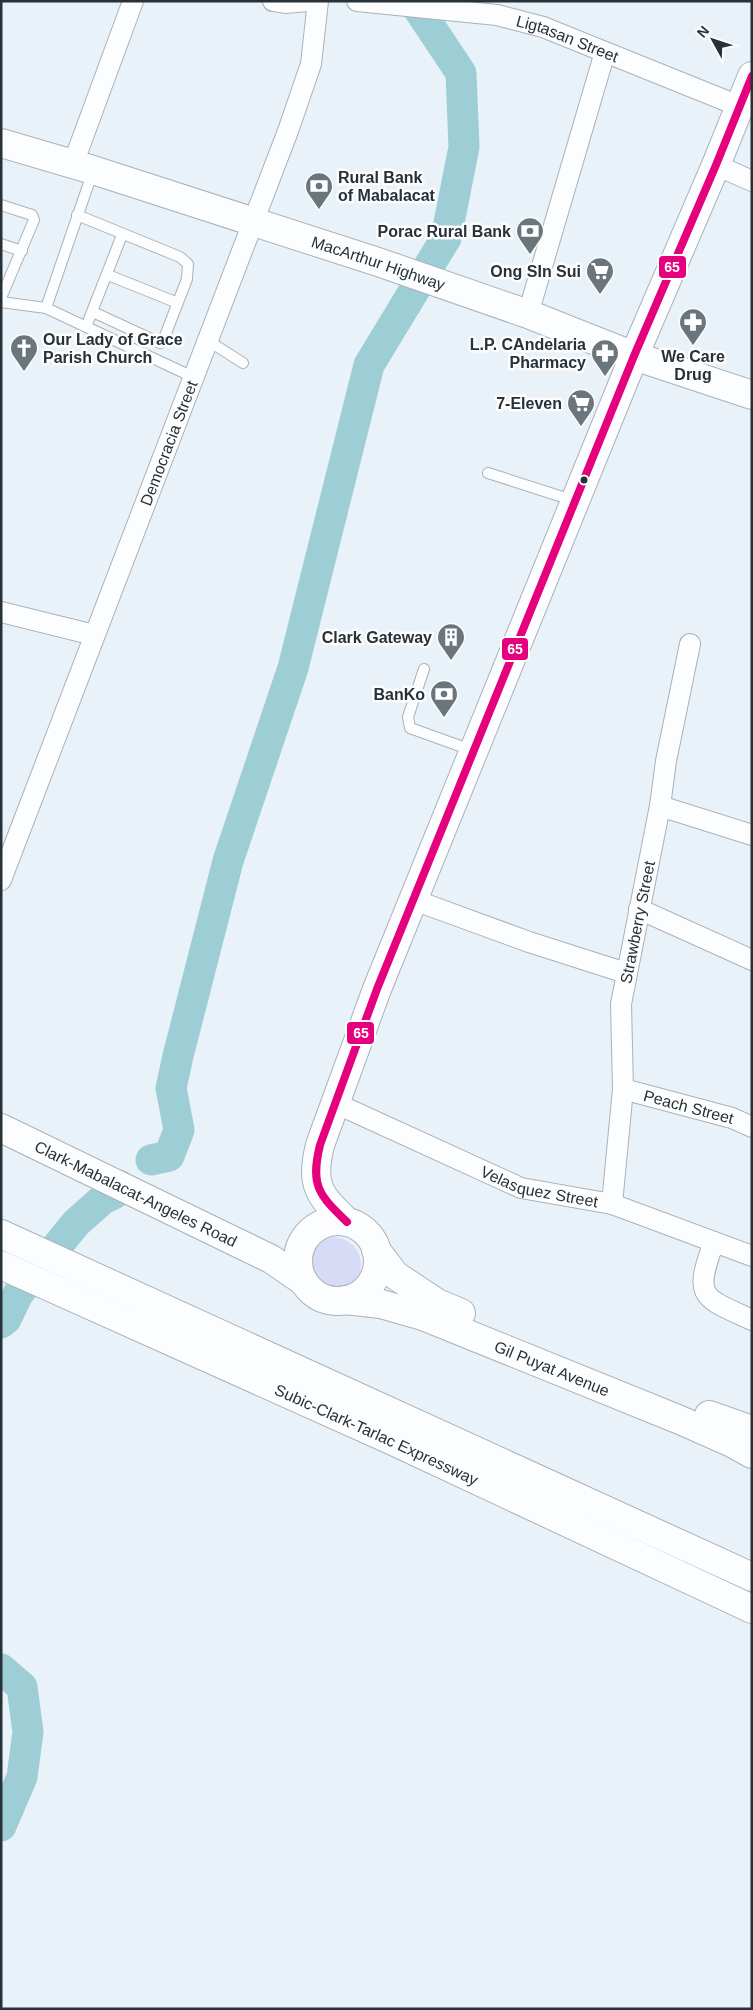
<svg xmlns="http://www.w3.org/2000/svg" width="753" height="2010" viewBox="0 0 753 2010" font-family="Helvetica,sans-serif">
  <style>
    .green { fill: #d7dbf6 }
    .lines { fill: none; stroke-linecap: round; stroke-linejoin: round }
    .river { stroke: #9eced5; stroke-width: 31 }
    .lane-casing { stroke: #aab2b9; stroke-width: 12 }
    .street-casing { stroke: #aab2b9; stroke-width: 22 }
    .secondary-casing { stroke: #aab2b9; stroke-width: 30 }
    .primary-casing { stroke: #aab2b9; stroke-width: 30 }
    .highway-casing { stroke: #aab2b9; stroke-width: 30 }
    .lane { stroke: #fcfdfe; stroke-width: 10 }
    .street { stroke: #fcfdfe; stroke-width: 20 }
    .secondary { stroke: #fcfdfe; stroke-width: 28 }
    .primary { stroke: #fcfdfe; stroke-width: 28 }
    .highway { stroke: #fcfdfe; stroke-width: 28 }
    .bus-1-casing { stroke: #fdfdfd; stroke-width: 11 }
    .bus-1 { stroke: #e5007d; stroke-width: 8 }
    .bus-dot { fill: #273138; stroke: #fdfdfd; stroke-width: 2 }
    .labels { text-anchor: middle; stroke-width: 5; stroke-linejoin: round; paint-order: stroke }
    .street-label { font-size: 16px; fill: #273138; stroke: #fdfdfd }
    .poi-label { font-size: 16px; font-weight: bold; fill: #273138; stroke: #fdfdfd; text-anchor: end }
    .line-badge { stroke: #fdfdfd; stroke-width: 2 }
    .badge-label { font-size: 14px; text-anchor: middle; font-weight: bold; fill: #fff }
  </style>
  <rect width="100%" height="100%" fill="#eaf2f9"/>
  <!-- green -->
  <path class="green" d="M305 1265a28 28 0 1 1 56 0a28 28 0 1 1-56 0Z"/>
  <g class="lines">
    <!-- river -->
    <path class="river" d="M151,1160L169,1156L179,1130L171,1088L178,1056L228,861L293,668L369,365L446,238L464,147L461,73L413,1
      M1,1323L6,1319L18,1294L76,1223L103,1199L114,1194L119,1185
      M1,1669L22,1687L28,1732L22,1777L1,1826"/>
    <!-- lane casing -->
    <g class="lane-casing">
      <path id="lane" d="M1,205L32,215L34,220L1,298
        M77,215L180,257L188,264L187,279L163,341L160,343L93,312
        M1,244L22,251
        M108,275L178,303
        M1,302L46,308L193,377
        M46,308L93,171
        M86,327L122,235
        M207,340L243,363
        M488,473L575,501
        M424,669L408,717L410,728L474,751"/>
    </g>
    <!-- street casing -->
    <g class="street-casing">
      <g id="street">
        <path d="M273,1L285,3L307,1"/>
        <path id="s1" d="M357,1L497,15L543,27L739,106"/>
        <path d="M73,164L133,1"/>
        <path d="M716,165L752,181"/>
        <path d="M528,314L605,52"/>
        <path d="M1,612L94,635"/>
        <path d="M660,806L752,835"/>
        <path id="s2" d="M1,880L288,131L311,64L318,1"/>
        <path d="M414,900L529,942L626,973"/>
        <path d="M639,909L752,960"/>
        <path id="s3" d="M623,1089L732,1118L752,1127"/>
        <path id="s4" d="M335,1103L521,1188L612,1204L752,1256"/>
        <path id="s5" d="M612,1204L623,1089L621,1004L660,806L666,761L690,644"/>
        <path d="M714,1242C693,1298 702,1297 752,1320"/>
      </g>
    </g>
    <!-- secondary casing -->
    <g class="secondary-casing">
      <g id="secondary">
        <path id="s6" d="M1,1128L271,1259L303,1281"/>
      </g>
    </g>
    <!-- primary casing -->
    <g class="primary-casing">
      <g id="primary">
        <circle cx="338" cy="1261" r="40"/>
        <path d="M347,1222C319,1195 310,1186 320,1145L377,989L634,356L716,165L752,76"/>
        <path d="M376,1250L395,1275L437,1303L461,1313"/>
        <path id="s7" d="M345,1300L381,1304L423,1316L680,1420L732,1443L752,1454"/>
        <path d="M709,1415L752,1430"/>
      </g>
    </g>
    <!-- highway casing -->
    <g class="highway-casing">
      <g id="highway">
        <path id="s8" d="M1,143L93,170L378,262L528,314L634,356L752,395"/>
        <path d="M1,1234L752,1577"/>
        <path id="s9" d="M1,1265L393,1441L752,1609"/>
      </g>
    </g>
    <!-- lane -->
    <use href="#lane" class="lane"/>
    <!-- street -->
    <use href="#street" class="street"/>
    <!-- secondary -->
    <use href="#secondary" class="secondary"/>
    <!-- primary -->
    <use href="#primary" class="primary"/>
    <!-- highway -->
    <use href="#highway" class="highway"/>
    <!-- bus-1 casing -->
    <g class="bus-1-casing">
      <path id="bus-1" d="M347,1222C319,1195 310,1186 320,1145L377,989L634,356L716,165L752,76"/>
    </g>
    <!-- bus-1 -->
    <use href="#bus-1" class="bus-1"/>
  </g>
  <!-- icons -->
  <defs>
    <g id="bank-pin" transform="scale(1.4375)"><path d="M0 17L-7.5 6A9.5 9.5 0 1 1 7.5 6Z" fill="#6b757c" stroke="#fdfdfd"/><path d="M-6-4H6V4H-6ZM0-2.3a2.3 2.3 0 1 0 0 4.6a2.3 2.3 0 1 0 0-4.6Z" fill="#fff"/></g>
    <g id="supermarket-pin" transform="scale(1.4375)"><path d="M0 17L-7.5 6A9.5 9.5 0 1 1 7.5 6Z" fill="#6b757c" stroke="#fdfdfd"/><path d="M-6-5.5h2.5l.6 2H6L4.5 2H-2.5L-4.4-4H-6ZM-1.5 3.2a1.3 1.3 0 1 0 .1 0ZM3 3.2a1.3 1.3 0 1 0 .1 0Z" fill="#fff"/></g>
    <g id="pharmacy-pin" transform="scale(1.4375)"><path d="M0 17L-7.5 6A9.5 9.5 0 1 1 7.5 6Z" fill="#6b757c" stroke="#fdfdfd"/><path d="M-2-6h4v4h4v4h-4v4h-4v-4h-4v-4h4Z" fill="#fff"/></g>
    <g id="church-pin" transform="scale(1.4375)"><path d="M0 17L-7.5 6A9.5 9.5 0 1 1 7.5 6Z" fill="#6b757c" stroke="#fdfdfd"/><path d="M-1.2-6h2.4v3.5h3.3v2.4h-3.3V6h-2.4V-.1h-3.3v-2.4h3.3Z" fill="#fff"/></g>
    <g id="building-pin" transform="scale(1.4375)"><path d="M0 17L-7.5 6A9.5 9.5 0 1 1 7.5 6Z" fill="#6b757c" stroke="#fdfdfd"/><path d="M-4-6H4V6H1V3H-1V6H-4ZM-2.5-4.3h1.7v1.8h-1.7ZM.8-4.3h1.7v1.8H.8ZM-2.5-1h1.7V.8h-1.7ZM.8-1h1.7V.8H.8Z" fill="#fff"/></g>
  </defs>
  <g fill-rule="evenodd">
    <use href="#bank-pin" x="319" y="186"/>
    <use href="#bank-pin" x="530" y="231"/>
    <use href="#supermarket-pin" x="600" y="271"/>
    <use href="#pharmacy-pin" x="693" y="322"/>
    <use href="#church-pin" x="24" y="348"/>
    <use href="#pharmacy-pin" x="605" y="353"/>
    <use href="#supermarket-pin" x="581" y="403"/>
    <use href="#building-pin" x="451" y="637"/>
    <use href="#bank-pin" x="444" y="694"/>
  </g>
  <!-- markers -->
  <circle class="bus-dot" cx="584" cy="480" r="4.5"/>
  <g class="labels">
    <!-- street labels -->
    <g class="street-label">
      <text dy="6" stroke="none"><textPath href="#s1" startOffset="215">Ligtasan Street</textPath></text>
      <text dy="6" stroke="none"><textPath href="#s8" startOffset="396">MacArthur Highway</textPath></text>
      <text dy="6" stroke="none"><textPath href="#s2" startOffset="468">Democracia Street</textPath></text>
      <text dy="6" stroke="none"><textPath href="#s5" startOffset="284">Strawberry Street</textPath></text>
      <text dy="6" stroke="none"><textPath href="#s3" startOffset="68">Peach Street</textPath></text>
      <text dy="6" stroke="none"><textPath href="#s4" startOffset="222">Velasquez Street</textPath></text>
      <text dy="6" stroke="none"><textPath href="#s6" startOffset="150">Clark-Mabalacat-Angeles Road</textPath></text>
      <text dy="6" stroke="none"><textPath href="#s7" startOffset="219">Gil Puyat Avenue</textPath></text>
      <text dy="6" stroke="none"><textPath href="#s9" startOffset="412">Subic-Clark-Tarlac Expressway</textPath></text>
    </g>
    <!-- poi labels -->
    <g class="poi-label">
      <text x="338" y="183" text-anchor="start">Rural Bank<tspan x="338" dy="18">of Mabalacat</tspan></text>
      <text x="511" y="237">Porac Rural Bank</text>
      <text x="581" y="277">Ong SIn Sui</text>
      <text x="43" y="345" text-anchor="start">Our Lady of Grace<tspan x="43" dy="18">Parish Church</tspan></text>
      <text x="586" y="350">L.P. CAndelaria<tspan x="586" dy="18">Pharmacy</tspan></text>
      <text x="693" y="362" text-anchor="middle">We Care<tspan x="693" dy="18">Drug</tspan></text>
      <text x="562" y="409">7-Eleven</text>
      <text x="432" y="643">Clark Gateway</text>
      <text x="425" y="700">BanKo</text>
    </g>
  </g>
  <g class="line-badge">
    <rect x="658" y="255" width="29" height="24" rx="5" fill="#e5007d"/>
    <rect x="501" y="637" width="28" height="24" rx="5" fill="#e5007d"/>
    <rect x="346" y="1021" width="29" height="24" rx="5" fill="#e5007d"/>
  </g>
  <g class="badge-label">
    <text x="672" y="272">65</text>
    <text x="515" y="654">65</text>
    <text x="361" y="1038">65</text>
  </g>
  <!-- border -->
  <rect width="753" height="2010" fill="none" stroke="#273138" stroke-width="5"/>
  <!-- north arrow -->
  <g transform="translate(713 40) rotate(310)" stroke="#fdfdfd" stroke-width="4" paint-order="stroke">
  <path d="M0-4L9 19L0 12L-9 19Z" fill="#273138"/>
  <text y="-8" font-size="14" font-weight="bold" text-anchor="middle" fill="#273138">N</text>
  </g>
</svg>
